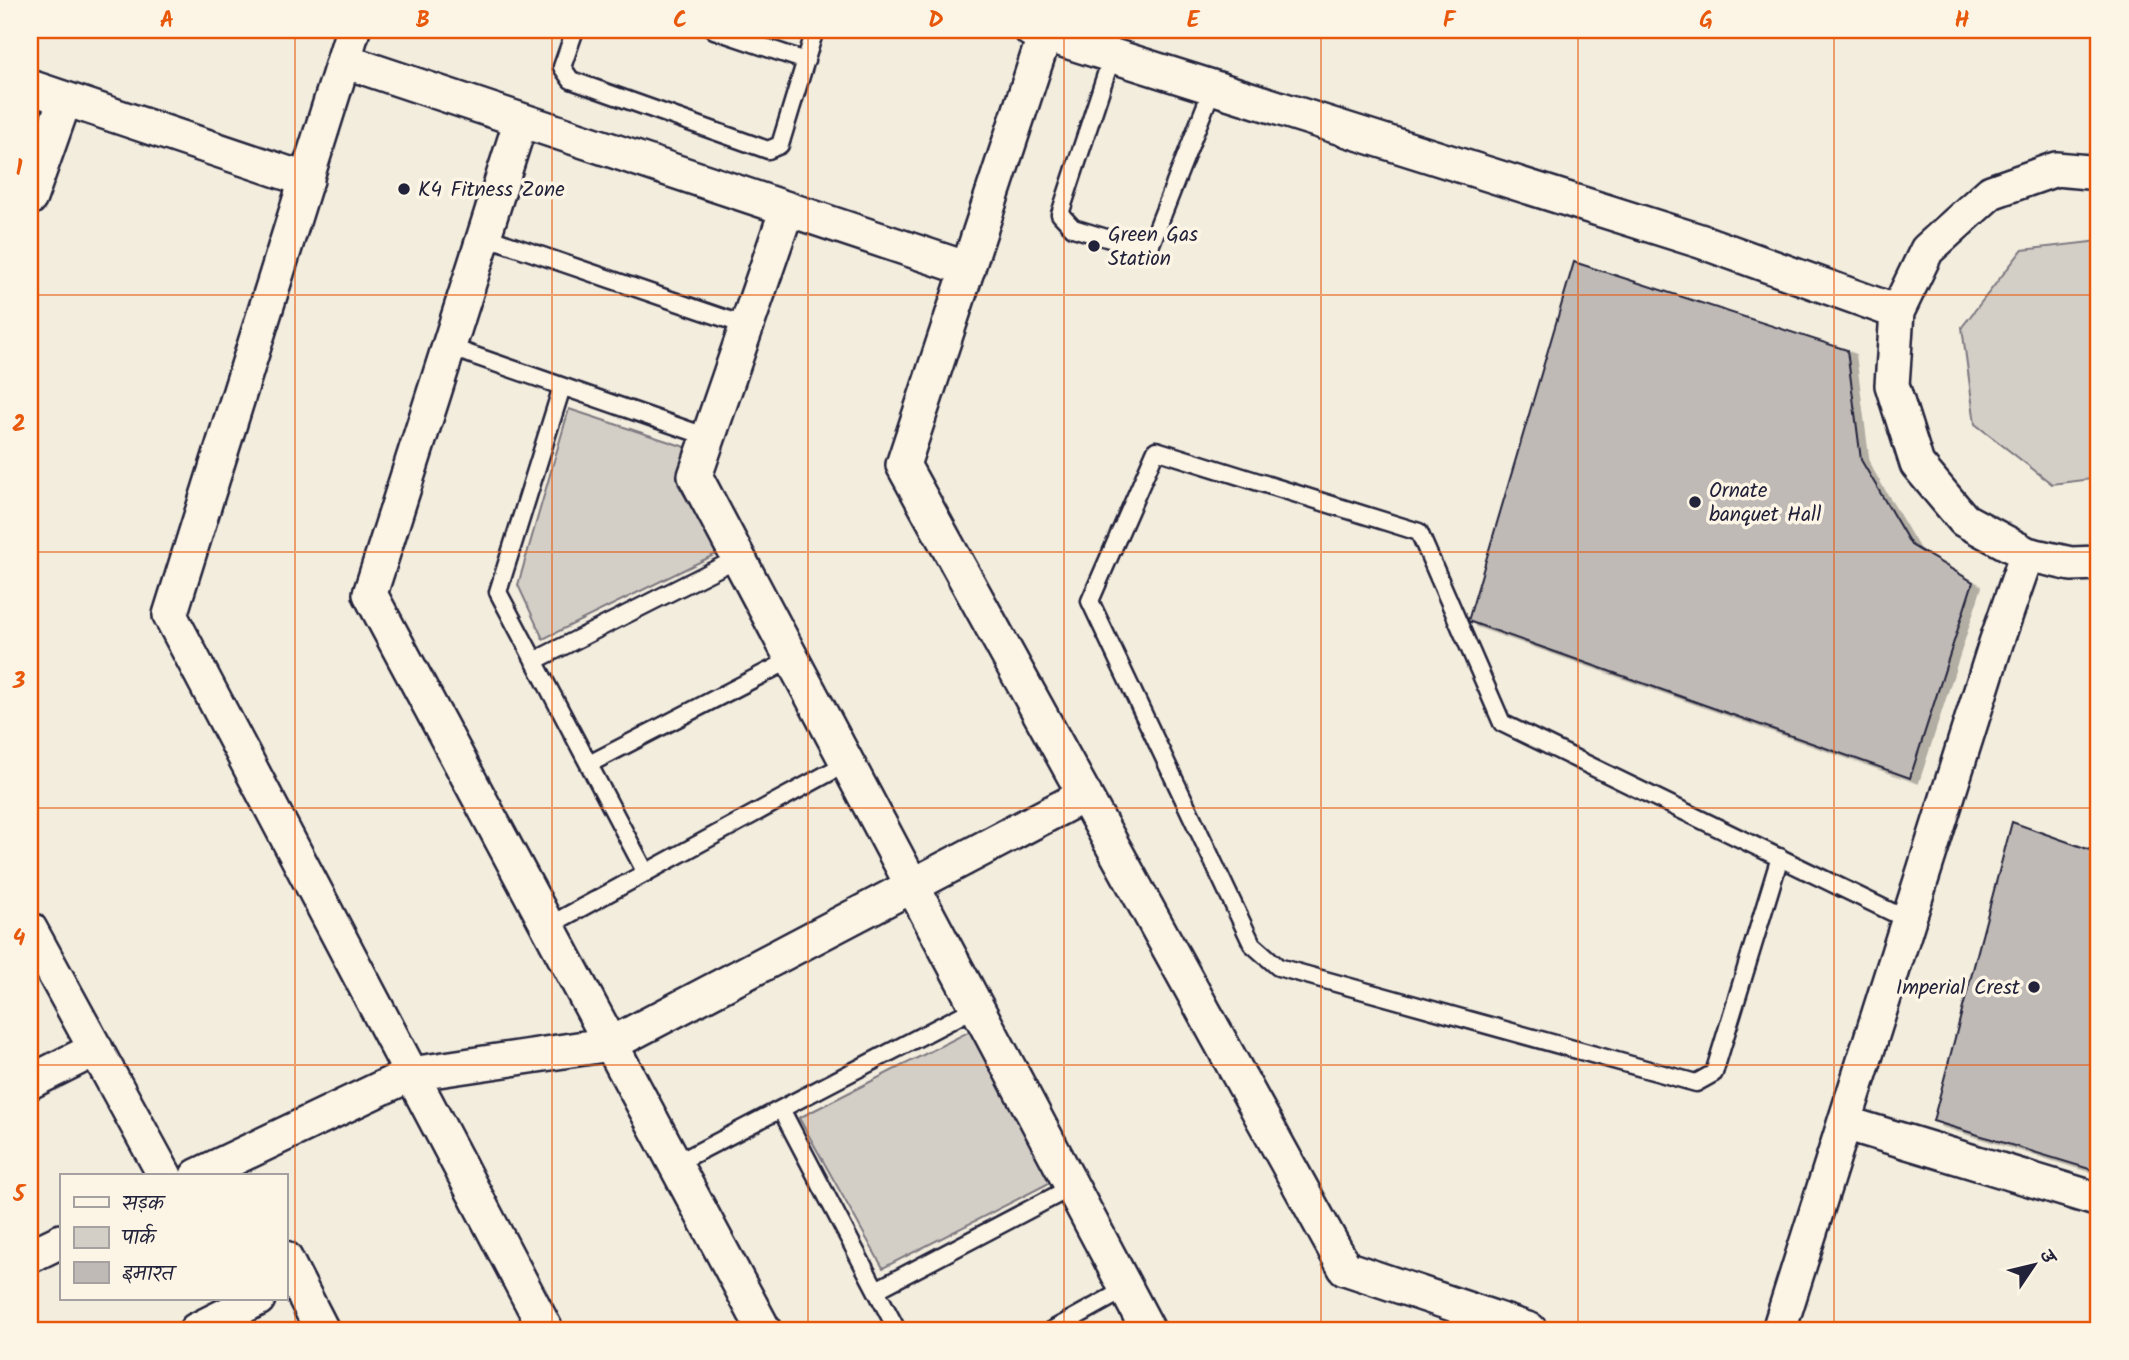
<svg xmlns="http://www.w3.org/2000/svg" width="2129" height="1360" viewBox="0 0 2129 1360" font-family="Kalam,'Playpen Sans Deva',sans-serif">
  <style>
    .green { fill: #d4cfc6; stroke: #7b7880; stroke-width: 2 }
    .building { fill: #bfbab6; stroke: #22223b; stroke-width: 2; filter: url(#shadow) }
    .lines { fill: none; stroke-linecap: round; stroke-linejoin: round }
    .lane-casing { stroke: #22223b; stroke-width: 21 }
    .street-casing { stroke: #22223b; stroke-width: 38 }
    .lane { stroke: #fcf5e5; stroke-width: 16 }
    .street { stroke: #fcf5e5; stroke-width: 33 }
    .grid { fill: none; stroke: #e8590c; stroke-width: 2; stroke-opacity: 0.55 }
    .poi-dot { fill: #22223b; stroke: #fcf5e5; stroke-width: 2.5 }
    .labels { text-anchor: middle; stroke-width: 7; stroke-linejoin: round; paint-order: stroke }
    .poi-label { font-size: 21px; fill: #22223b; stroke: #fcf5e5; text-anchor: start }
    .neatline { fill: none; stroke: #e8590c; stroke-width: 2.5 }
    .grid-label { font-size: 23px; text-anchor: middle; font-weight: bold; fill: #e8590c }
  </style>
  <defs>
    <filter id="shadow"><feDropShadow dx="8" dy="4.5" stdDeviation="0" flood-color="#0004"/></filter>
  </defs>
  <rect width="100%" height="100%" fill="#f3edde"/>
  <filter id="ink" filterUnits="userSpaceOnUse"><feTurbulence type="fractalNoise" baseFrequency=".0143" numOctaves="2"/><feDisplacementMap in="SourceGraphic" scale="14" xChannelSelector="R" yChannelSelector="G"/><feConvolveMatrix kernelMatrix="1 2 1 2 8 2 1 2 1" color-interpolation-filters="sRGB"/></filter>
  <g filter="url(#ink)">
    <!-- green -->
    <path class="green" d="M2099,241V478L2052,484L1975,424L1962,327L2022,250Z
      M569,409L685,447L678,484L718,553L543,639L518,585Z
      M972,1030L1055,1180L883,1268L799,1118Z"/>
    <!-- building -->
    <path class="building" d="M1574,262L1847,350L1861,460L1911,545L1973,582L1910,778L1468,621Z
      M2012,822L2099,853V1172L1933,1121Z"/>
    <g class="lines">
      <!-- lane casing -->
      <g class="lane-casing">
        <path id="lane" d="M575,30L562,67L571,80L768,150L780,145L815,30
          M714,30L806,61
          M1112,56L1060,214L1073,228L1140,248L1151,244L1213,87
          M484,236L747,326
          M449,347L708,437
          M562,387L498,592L646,873
          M534,661L738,558
          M589,764L792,659
          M1780,857L1714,1073L1696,1083L1278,967L1252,944L1090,601L1156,450L1419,532L1502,723L1908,920
          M548,926L847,763
          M781,1109L897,1330
          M675,1164L977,1007
          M876,1290L1072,1187
          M1052,1330L1126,1289"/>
      </g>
      <!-- street casing -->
      <g class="street-casing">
        <path id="street" d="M353,30L170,615L546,1330
          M1031,30L1700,241L1897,312
          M1045,34L903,465L1345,1268L1530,1330
          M344,61L968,269
          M30,87L307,180
          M521,120L370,594L764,1330
          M2099,173L2056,169L1991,192L1927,250L1897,312L1892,385L1917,464L1964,520L2027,554L2071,564L2099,563
          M30,198L65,99
          M787,209L695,476L1148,1330
          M30,929L165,1176
          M30,1082L96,1049
          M1845,1123L2099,1200
          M197,1176L411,1074L611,1044L1085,795
          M30,1256L61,1241
          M285,1258L322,1330
          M196,1330L258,1299
          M1779,1330L1996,643L2027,554"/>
      </g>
      <!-- lane -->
      <use href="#lane" class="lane"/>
      <!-- street -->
      <use href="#street" class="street"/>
    </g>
  </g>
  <!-- grid -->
  <path class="grid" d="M295,30V1330M552,30V1330M808,30V1330M1064,30V1330M1321,30V1330M1578,30V1330M1834,30V1330M30,295H2099M30,552H2099M30,808H2099M30,1065H2099"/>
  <!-- markers -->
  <g class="poi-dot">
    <circle cx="404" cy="189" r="7"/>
    <circle cx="1094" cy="246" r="7"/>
    <circle cx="1695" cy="502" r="7"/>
    <circle cx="2034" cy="987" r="7"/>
  </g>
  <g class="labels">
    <!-- poi labels -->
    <g class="poi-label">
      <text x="418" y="196">K4 Fitness Zone</text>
      <text x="1108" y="241">Green Gas<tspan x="1108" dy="24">Station</tspan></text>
      <text x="1709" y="497">Ornate<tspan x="1709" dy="24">banquet Hall</tspan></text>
      <text x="2020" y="994" text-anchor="end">Imperial Crest</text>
    </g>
  </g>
  <!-- margin -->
  <rect width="2129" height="1360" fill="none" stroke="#fcf5e5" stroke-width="77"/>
  <!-- legend -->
  <rect x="60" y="1174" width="228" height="126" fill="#fcf5e5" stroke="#a5a1a1" stroke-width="2"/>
  <rect x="74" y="1197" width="35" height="10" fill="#fcf5e5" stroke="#a5a1a1" stroke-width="2"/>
  <text x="122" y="1210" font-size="21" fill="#22223b">सड़क</text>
  <rect x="74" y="1227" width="35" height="21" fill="#d4cfc6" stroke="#a5a1a1" stroke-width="2"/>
  <text x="122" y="1244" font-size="21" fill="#22223b">पार्क</text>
  <rect x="74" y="1262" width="35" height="21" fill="#bfbab6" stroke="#a5a1a1" stroke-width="2"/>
  <text x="122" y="1280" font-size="21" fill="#22223b">इमारत</text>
  <!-- north arrow -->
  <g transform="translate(2034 1265) rotate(55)" stroke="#fcf5e5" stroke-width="5" paint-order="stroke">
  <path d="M0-5L12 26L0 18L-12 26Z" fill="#22223b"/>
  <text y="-10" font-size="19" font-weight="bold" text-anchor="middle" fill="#22223b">उ</text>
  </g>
  <rect x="38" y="38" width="2052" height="1284" class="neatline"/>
  <g class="grid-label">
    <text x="167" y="27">A</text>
    <text x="423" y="27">B</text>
    <text x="680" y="27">C</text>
    <text x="936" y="27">D</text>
    <text x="1193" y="27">E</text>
    <text x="1449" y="27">F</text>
    <text x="1706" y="27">G</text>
    <text x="1962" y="27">H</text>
    <text x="19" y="175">1</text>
    <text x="19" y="431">2</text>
    <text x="19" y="688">3</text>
    <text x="19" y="945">4</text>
    <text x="19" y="1201">5</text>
  </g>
</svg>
